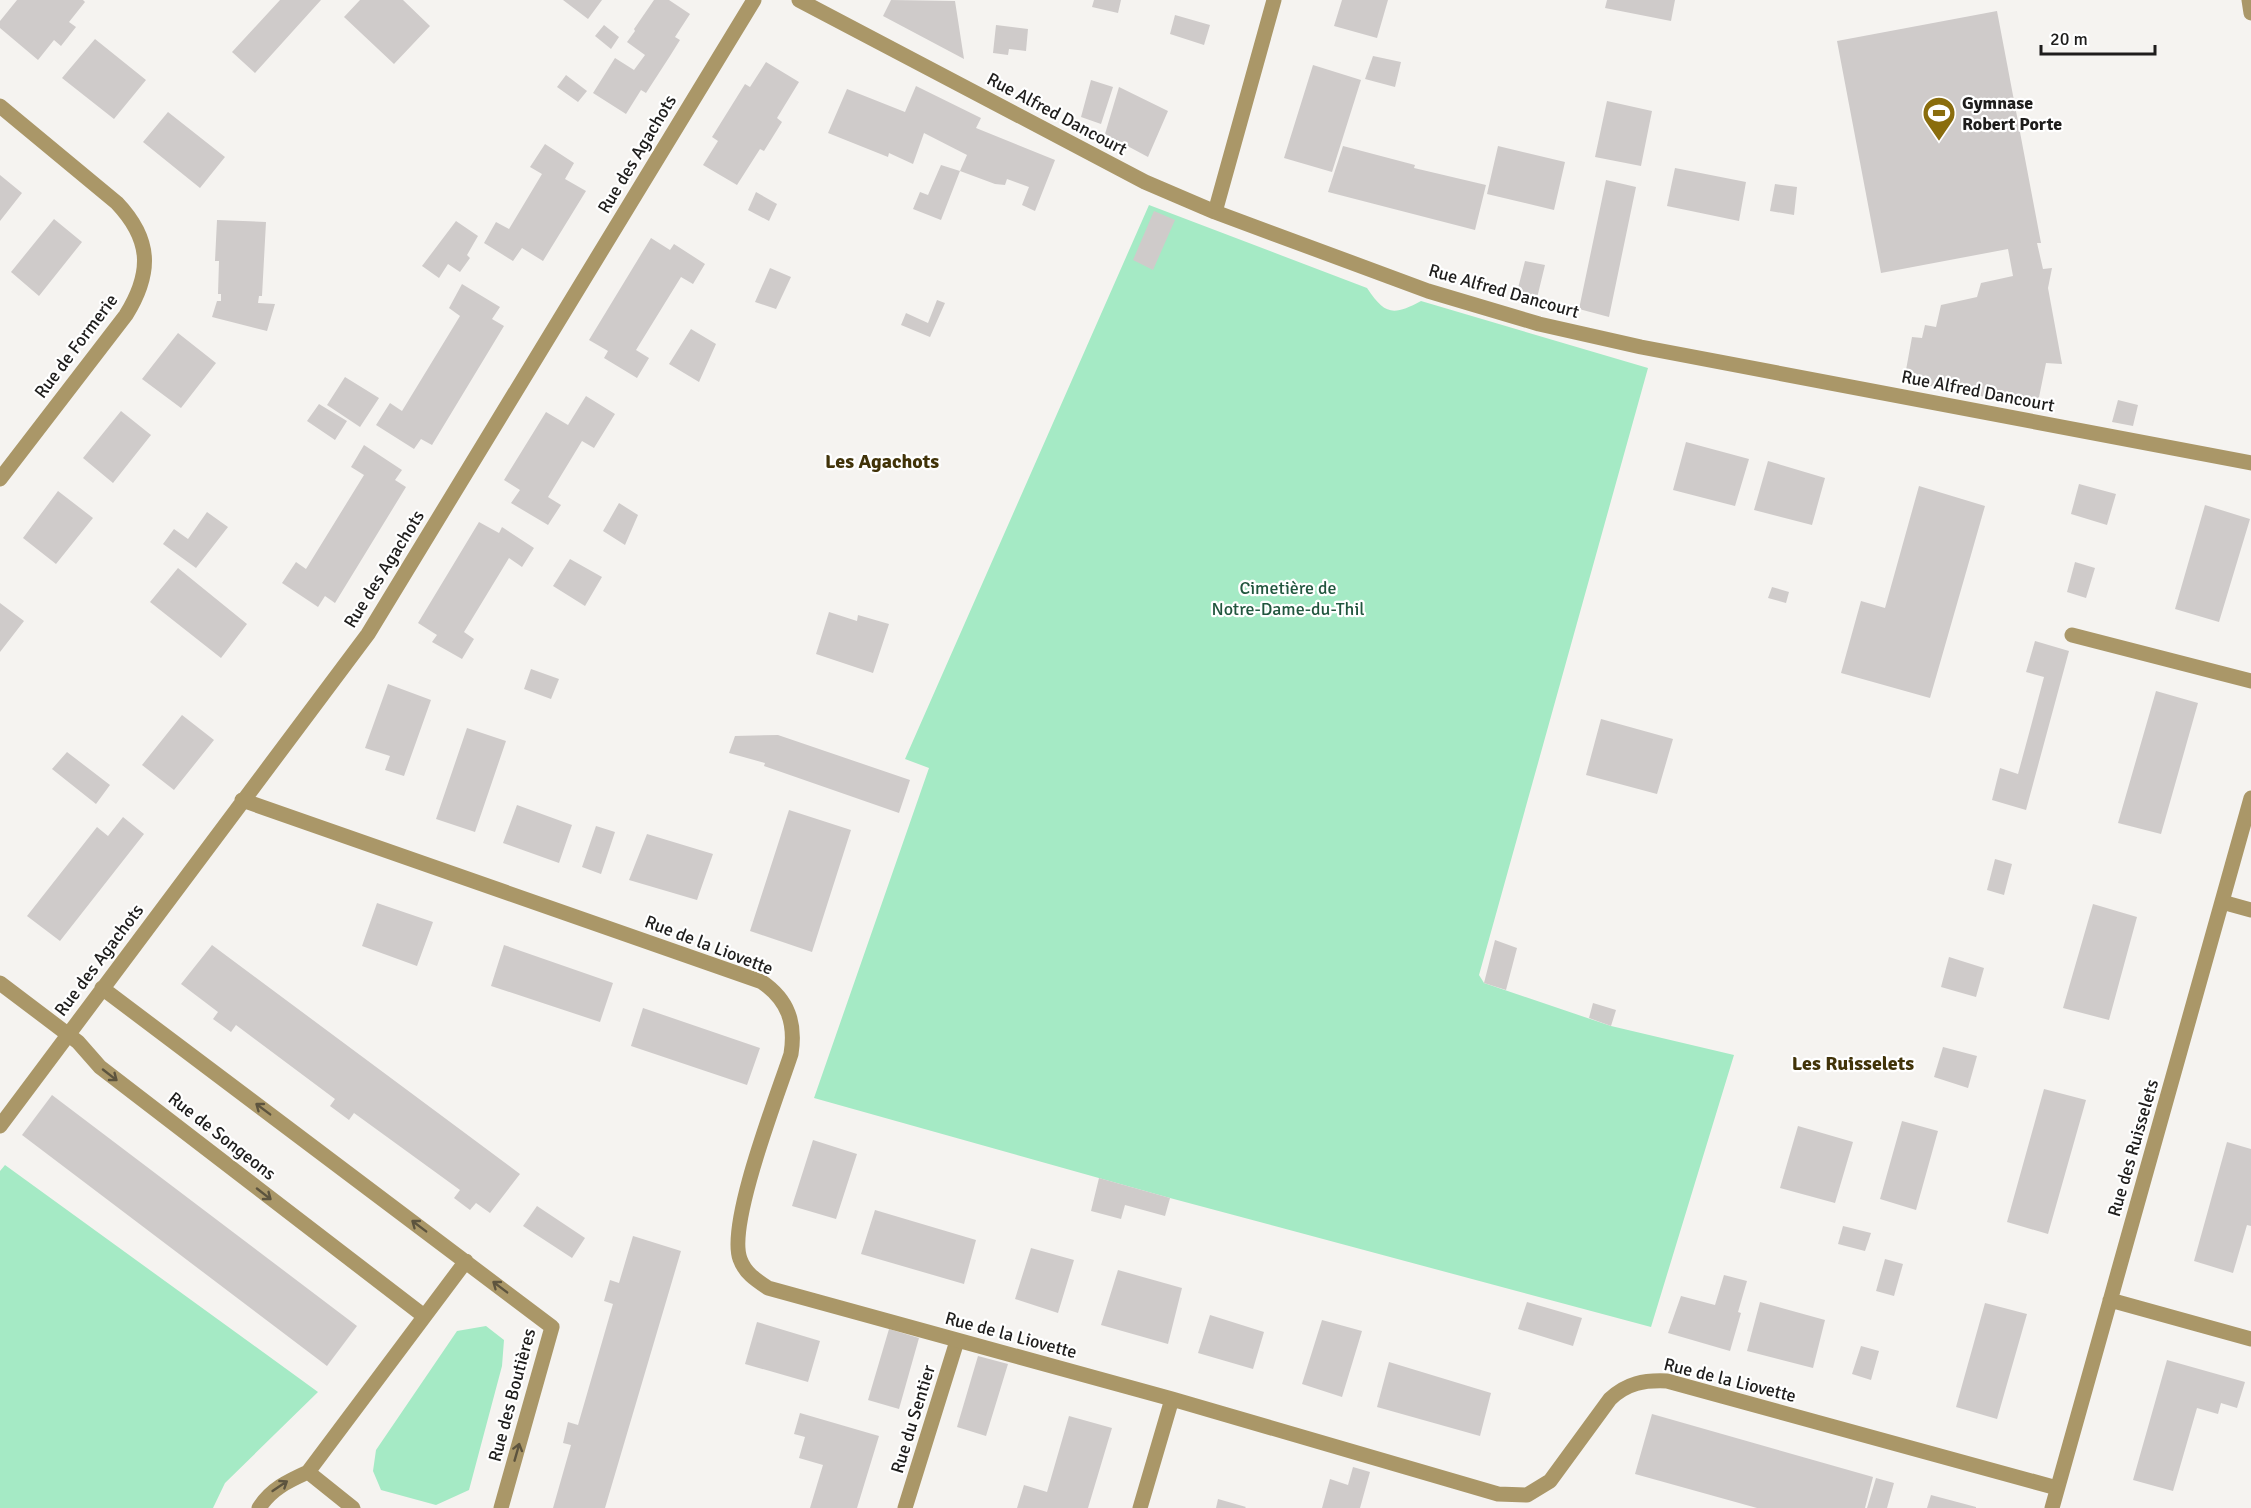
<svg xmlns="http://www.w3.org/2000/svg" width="2251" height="1508" viewBox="0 0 2251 1508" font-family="Signika,sans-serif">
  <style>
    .green { fill: #a5eac5 }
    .building { fill: #cfcbca }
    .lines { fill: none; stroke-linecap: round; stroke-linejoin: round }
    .service { stroke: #aa9768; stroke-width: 15 }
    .minor { stroke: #aa9768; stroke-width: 15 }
    .oneway { stroke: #5d543e }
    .labels { text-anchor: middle; stroke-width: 4.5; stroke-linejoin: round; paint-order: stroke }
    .poi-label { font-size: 18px; font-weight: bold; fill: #1e1d1c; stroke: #fff; text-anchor: start }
    .street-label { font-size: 18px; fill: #1e1d1c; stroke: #fff }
    .park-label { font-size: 18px; fill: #21563e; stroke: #fff }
    .neighbourhood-label { font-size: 20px; font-weight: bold; fill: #413309; stroke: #fff }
  </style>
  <rect width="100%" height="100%" fill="#f5f3f0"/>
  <!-- green -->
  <path class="green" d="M1149,205L1367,288C1385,315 1393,316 1421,301L1648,368L1479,975L1484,983L1611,1026L1734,1055L1651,1327L1170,1198L814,1098L929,768L905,759Z
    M5,1165L318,1392L225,1483L213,1508H0V1171Z
    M486,1326L504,1340L502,1366L469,1490L436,1505L381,1490L373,1471L376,1450L457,1331Z"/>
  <!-- building -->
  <path class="building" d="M17,0H83L85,2L69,22L76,27L61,46L54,40L38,60L0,28V21Z
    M280,0H321L255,73L232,52Z
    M360,0H403L430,26L394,64L344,17Z
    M563,0H602L588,19Z
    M654,0H669L690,14L675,37L680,40L670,56L646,93L641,90L626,114L593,93L615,58L634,70L645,55L627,42L635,31L634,29Z
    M891,0L955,1L964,59L883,16Z
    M1094,0H1121L1118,13L1092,7Z
    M1342,0H1388L1377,38L1334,26Z
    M1607,0H1675L1671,21L1605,8Z
    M1997,11L2041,243H2037L2043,269L2052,268L2048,288L2062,364L2046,363L2037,407L1904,381L1912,337L1922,338L1925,325L1936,327L1941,305L1977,297L1981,283L2013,276L2008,249L1881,273L1837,41Z
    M1175,15L1210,25L1204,45L1170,34Z
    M604,25L619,37L611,49L595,36Z
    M996,25L1028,29L1026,51L1009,49L1008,55L993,53Z
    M95,39L146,80L114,119L62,78Z
    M1373,56L1401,62L1395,87L1365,79Z
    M766,62L799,82L777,118L782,122L764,151L760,149L737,185L703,165L718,141L712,137L745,84L750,87Z
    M1313,65L1361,80L1332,172L1284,158Z
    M566,75L587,91L578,102L557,87Z
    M1091,80L1113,87L1101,124L1081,117Z
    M916,86L981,118L976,128L1055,160L1035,211L1022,205L1029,187L1007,179L1005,185L995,184L960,171L967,155L924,133L913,164L889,153L888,157L828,133L847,89L905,112Z
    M1119,87L1168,111L1148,157L1105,134Z
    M1607,101L1652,111L1641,166L1595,157Z
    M168,112L225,157L200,188L143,142Z
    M545,144L574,163L565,179L586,191L543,261L522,248L513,261L484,243L496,222L509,229L542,174L530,167Z
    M1343,146L1415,165L1414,168L1486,185L1475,230L1328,192Z
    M1498,146L1565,162L1554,210L1487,194Z
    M941,165L960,171L941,220L913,209L920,192L928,195Z
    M1675,168L1746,182L1739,221L1667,206Z
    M0,175L22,193L0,221Z
    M1606,180L1636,187L1609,317L1579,309Z
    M1775,184L1797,187L1794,215L1770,211Z
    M756,192L777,204L769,221L748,210Z
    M1154,211L1175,220L1153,270L1133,260Z
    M54,219L82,242L39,296L11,272Z
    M217,220L266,222L262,296H259L258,303L275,304L267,331L212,317L217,301H221V294H218L219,261H215Z
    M456,221L478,236L467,255L470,258L460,272L448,264L439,278L422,266Z
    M651,238L670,250L674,244L705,264L693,284L681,277L636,350L649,358L637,378L604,358L608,351L589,340Z
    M1525,261L1545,265L1537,298L1517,292Z
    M770,268L791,277L776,309L755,302Z
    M462,284L500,307L492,319L504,326L432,445L421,439L414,449L376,425L390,403L402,411L460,316L449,308Z
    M937,300L945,303L930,337L901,325L906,313L928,323Z
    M691,329L716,344L699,382L669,364Z
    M178,333L216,363L181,408L142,379Z
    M345,377L379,398L360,427L327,405Z
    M586,396L615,414L594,448L582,441L548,497L561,505L548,525L511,503L520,490L504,480L546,412L568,425Z
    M2118,400L2138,405L2133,426L2112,422Z
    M319,404L347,421L335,440L307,421Z
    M121,411L151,435L113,483L83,458Z
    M1686,442L1749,459L1735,506L1673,490Z
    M364,445L402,470L395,480L406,487L335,603L325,596L318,607L282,583L296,562L306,569L364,475L351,467Z
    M1768,461L1825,478L1812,525L1754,510Z
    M2079,484L2116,494L2107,525L2071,514Z
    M1919,486L1985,506L1930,698L1841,673L1861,601L1885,608Z
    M58,491L93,518L56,564L23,538Z
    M619,503L638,515L625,545L603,531Z
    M2205,505L2250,519L2219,622L2175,609Z
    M207,512L228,527L196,568L163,544L174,529L188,539Z
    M479,522L499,533L502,527L534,548L522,567L509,558L464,632L474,639L462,659L432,642L437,635L418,623Z
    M570,559L602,577L585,606L553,586Z
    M2075,562L2095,568L2086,598L2067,592Z
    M178,568L247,624L221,658L150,602Z
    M1772,587L1789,592L1786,603L1768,598Z
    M0,603L24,621L0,652Z
    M829,612L857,621L858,615L889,624L873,673L816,654Z
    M2035,641L2069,651L2026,810L1992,800L2000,768L2018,774L2031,726L2044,677L2026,672Z
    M531,669L559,679L551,699L524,689Z
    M388,684L431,700L404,776L385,770L390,756L365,748Z
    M2156,691L2198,703L2161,834L2118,823Z
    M182,715L214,740L174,790L142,765Z
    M1601,719L1673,739L1657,794L1586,775Z
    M467,728L506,741L475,832L436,819Z
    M778,735L910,780L899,813L764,766L765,763L729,753L735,736Z
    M67,752L110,785L96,804L52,769Z
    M517,805L572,825L559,863L503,843Z
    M789,810L851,830L812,952L750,931Z
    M123,817L144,834L60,941L27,916L97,827L108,836Z
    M596,826L615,832L601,874L582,867Z
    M647,834L713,854L697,900L629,880Z
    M1995,859L2012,864L2004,895L1987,890Z
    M377,903L433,922L417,966L362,946Z
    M2093,904L2137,917L2109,1020L2063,1008Z
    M1495,940L1517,948L1506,990L1484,983Z
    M212,945L520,1174L490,1213L476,1203L470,1210L454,1198L460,1190L354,1113L349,1120L330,1106L335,1099L236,1025L231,1032L213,1019L218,1012L181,984Z
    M504,945L613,983L600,1022L491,986Z
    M1949,957L1984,968L1976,997L1941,987Z
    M1593,1003L1616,1010L1611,1026L1589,1018Z
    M643,1008L760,1048L747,1085L631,1046Z
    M1943,1047L1977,1056L1968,1088L1934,1077Z
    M2044,1089L2086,1100L2048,1234L2007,1222Z
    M52,1095L357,1326L327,1366L22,1135Z
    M1902,1121L1938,1131L1916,1210L1880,1199Z
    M1798,1126L1853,1142L1835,1203L1780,1188Z
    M813,1140L857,1154L836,1219L792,1206Z
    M2227,1142L2251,1149V1226L2247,1225L2233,1273L2194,1261Z
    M1099,1178L1170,1198L1165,1216L1125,1205L1121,1219L1091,1211Z
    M537,1206L585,1238L572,1258L523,1226Z
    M875,1210L976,1240L964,1284L861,1254Z
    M1843,1226L1871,1233L1865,1251L1838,1244Z
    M633,1236L681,1251L605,1508H553L571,1445L563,1443L568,1422L578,1425L613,1304L604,1301L610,1280L619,1283Z
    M1031,1248L1074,1260L1058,1313L1015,1299Z
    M1885,1259L1903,1264L1894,1296L1876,1291Z
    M1118,1270L1182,1288L1168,1344L1101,1325Z
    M1724,1275L1747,1281L1738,1312L1741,1313L1730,1351L1668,1333L1681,1296L1715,1305Z
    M1527,1302L1582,1318L1573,1346L1518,1329Z
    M1760,1302L1825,1320L1813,1368L1747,1351Z
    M1985,1303L2027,1314L1997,1419L1956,1407Z
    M1210,1315L1264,1332L1253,1369L1198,1353Z
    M1322,1320L1362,1331L1342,1397L1302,1384Z
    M757,1322L820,1341L808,1382L745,1364Z
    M889,1329L919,1338L899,1409L868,1400Z
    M1861,1346L1879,1351L1871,1380L1852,1374Z
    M978,1356L1008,1364L986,1436L957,1427Z
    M2167,1360L2245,1382L2237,1408L2221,1403L2218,1414L2197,1408L2173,1491L2133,1480Z
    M1389,1362L1491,1393L1480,1436L1377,1407Z
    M800,1413L879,1436L857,1508H810L823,1465L799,1458L805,1437L794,1434Z
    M1652,1414L1873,1477L1865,1508H1757L1635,1474Z
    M1069,1416L1112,1428L1088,1508H1017L1024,1485L1047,1492Z
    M1353,1467L1370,1472L1360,1508H1322L1330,1479L1348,1485Z
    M1876,1478L1894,1483L1887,1508H1867Z
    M1931,1495L1976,1507V1508H1927Z
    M1218,1499L1246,1507L1245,1508H1216Z"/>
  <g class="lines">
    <!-- service -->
    <path class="service" d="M2072,635L2251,681
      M905,1508L957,1341"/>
    <!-- minor -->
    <path class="minor" d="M799,0L1145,182L1215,212L1428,291L1539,324L1641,347L2251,463
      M2249,0L2251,13
      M0,106L117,203C152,240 152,273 126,315L0,479
      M1215,212L1274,0
      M242,800L762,982C788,1000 796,1023 791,1054C778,1094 727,1224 740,1259C745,1273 756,1280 768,1288L1172,1399L1498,1494L1527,1495L1550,1481L1610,1399C1627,1383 1644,1380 1667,1381L2057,1488
      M2222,902L2251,910
      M0,983L78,1042L100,1067L424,1316
      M102,988L552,1327L501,1508
      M0,1126L368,634L754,0
      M2110,1300L2251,1339
      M308,1472L353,1508
      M259,1508C271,1489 288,1481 308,1472L466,1261
      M1140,1508L1172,1399
      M2052,1508L2251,798"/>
  </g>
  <!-- one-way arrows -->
  <defs><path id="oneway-shaft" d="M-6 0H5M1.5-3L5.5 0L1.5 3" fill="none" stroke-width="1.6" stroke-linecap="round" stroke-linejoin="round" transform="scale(1.5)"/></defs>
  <g class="oneway">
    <use href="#oneway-shaft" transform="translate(110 1075) rotate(38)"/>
    <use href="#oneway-shaft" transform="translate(263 1109) rotate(-143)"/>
    <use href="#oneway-shaft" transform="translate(264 1194) rotate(38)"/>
    <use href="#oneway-shaft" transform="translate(419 1226) rotate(-143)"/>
    <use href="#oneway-shaft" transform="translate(500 1287) rotate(-143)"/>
    <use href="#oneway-shaft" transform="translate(517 1452) rotate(-74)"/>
    <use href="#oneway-shaft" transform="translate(280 1486) rotate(-34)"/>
  </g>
  <!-- icons -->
  <defs>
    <g id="stadium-pin" transform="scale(1.725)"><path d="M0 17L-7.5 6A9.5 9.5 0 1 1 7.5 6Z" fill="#8a6d0d" stroke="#fff"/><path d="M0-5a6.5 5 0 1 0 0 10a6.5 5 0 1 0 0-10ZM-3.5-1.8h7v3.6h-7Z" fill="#fff"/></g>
  </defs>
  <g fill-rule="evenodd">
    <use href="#stadium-pin" x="1939" y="113"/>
  </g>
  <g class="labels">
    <!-- poi labels -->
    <g class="poi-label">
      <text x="1962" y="109">Gymnase<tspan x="1962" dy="21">Robert Porte</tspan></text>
    </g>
    <!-- street labels -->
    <g class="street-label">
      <text transform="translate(1057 114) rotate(28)" y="6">Rue Alfred Dancourt</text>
      <text transform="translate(637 154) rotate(-59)" y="6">Rue des Agachots</text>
      <text transform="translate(1504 291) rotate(16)" y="6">Rue Alfred Dancourt</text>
      <text transform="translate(76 346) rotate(-53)" y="6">Rue de Formerie</text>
      <text transform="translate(1978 391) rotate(11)" y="6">Rue Alfred Dancourt</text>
      <text transform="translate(384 569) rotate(-58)" y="6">Rue des Agachots</text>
      <text transform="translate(709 945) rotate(21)" y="6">Rue de la Liovette</text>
      <text transform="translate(99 960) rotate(-53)" y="6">Rue des Agachots</text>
      <text transform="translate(222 1136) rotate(38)" y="6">Rue de Songeons</text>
      <text transform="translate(2133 1148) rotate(-74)" y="6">Rue des Ruisselets</text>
      <text transform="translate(1011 1335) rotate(15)" y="6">Rue de la Liovette</text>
      <text transform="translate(1730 1380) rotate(14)" y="6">Rue de la Liovette</text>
      <text transform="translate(512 1395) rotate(-75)" y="6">Rue des Boutières</text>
      <text transform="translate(913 1419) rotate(-73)" y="6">Rue du Sentier</text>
    </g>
    <!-- park labels -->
    <g class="park-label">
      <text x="1288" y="594">Cimetière de<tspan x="1288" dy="21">Notre-Dame-du-Thil</tspan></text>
    </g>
    <!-- neighbourhood labels -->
    <g class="neighbourhood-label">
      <text x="882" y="468">Les Agachots</text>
      <text x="1853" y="1070">Les Ruisselets</text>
    </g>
  </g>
  <!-- scale -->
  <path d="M2041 45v9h114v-9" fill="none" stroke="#1e1d1c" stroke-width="3"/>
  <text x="2050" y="45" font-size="18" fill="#1e1d1c" stroke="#ffffff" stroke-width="4.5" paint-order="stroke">20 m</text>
</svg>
